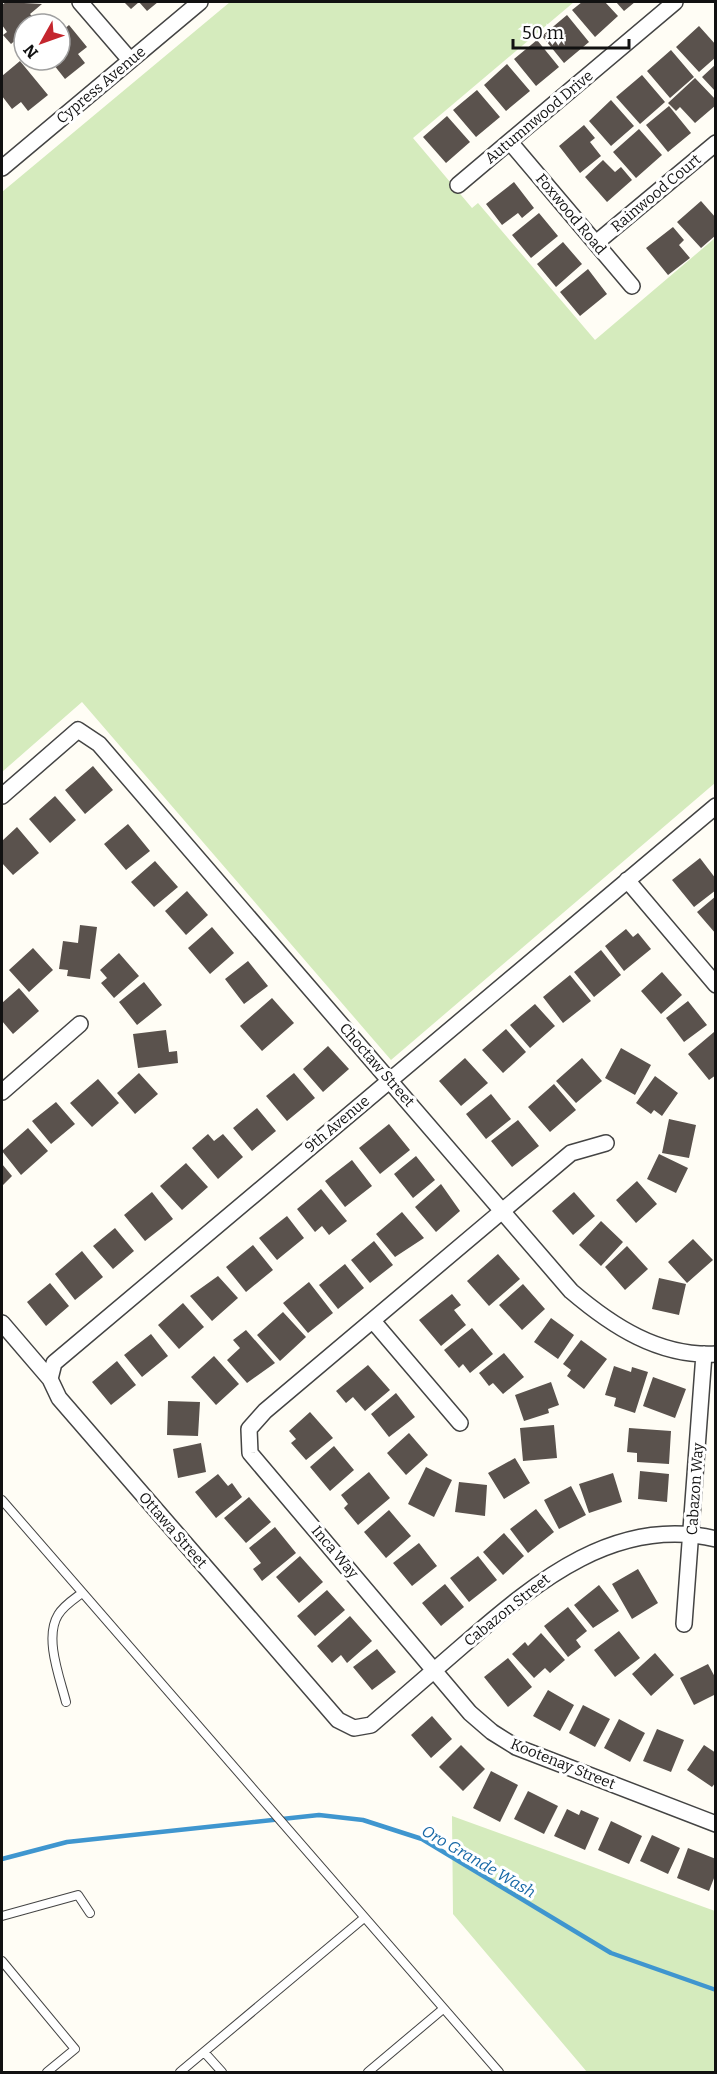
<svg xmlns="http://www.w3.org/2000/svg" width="717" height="2074" viewBox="0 0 717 2074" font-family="Bitter,serif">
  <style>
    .green { fill: #d5ebbd }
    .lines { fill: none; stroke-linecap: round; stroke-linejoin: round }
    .stream { stroke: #3f96cf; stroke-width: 4.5 }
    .building { fill: #5a524d }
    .lane-casing { stroke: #444; stroke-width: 10 }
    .street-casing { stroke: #444; stroke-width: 18 }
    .lane { stroke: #fff; stroke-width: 8 }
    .street { stroke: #fff; stroke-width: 15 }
    .labels { text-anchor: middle; stroke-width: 6; stroke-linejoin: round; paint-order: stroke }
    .street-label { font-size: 15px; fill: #111; stroke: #fff }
    .water-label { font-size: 16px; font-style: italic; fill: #1768a6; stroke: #fff }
  </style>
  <rect width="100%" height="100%" fill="#fffdf5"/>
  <!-- green -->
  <path class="green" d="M230,2H574L413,138L472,208L478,203L595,340L715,238V783L391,1060L82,702L2,772V192Z
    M452,1816L715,1911V2072H587L453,1914Z"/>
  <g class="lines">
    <!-- stream -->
    <path class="stream" d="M2,1859L67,1842L319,1815L363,1820L422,1839L611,1953L716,1990"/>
  </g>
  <!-- building -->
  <path class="building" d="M6,2L42,4L30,14L37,22L24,24V33L11,44L3,35L7,32L2,25V5Z
    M124,2H158L147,11L139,2L131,9Z
    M582,2H605L618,16L595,37L572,10Z
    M616,2H635L624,11Z
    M567,15L589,42L564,63L542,36Z
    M69,25L87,47L78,54L85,63L65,79L50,60H60V27L63,30Z
    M699,26L716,45V57L699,72L676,47Z
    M537,40L559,67L536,86L514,59Z
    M671,50L694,77L670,98L647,71Z
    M20,61L48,95L28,111L21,102L12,109L2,96V76Z
    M507,64L530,91L506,111L484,85Z
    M716,64V92L702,77Z
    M642,75L665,102L640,124L616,97Z
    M695,78L716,100V105L695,123L680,107L676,111L668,103Z
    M477,90L500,117L476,137L453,110Z
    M611,100L634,126L611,146L589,121Z
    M669,106L691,133L668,152L646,125Z
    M447,116L470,142L446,163L423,137Z
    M584,125L595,138L590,142L601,156L580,173L559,146Z
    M639,129L662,155L636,178L613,152Z
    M603,160L615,172L621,167L632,180L607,202L585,177Z
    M514,182L534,208L522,218L518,213L502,225L486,204Z
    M701,201L716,218V235L701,248L677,222Z
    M539,213L558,236L531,258L512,235Z
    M673,227L684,240L679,245L690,258L668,275L646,248Z
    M563,242L582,264L556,287L537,264Z
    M588,269L607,294L580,316L560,292Z
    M93,766L113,790L85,814L65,790Z
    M55,796L76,820L50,843L29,819Z
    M128,824L150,851L126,870L104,844Z
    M17,827L39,853L13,875L2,863V841Z
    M700,858L716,879V890L694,907L672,880Z
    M155,861L178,887L154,907L131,882Z
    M187,891L208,915L186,935L165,911Z
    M716,896V934L697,912Z
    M80,925L97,927L90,979L67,976L68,970L59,969L63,941L78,943Z
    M212,927L234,953L210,974L188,948Z
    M626,929L633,937L638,933L651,949L624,971L605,946Z
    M33,948L53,970L29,992L9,970Z
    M601,950L621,975L594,997L574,972Z
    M119,953L139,976L114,998L101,983L107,978L100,970Z
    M248,961L268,986L244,1004L225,979Z
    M662,972L682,995L661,1014L641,991Z
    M570,975L591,1001L563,1023L543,997Z
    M144,982L162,1005L137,1025L119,1002Z
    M19,988L39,1011L13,1034L2,1021V1003Z
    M272,998L294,1023L262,1051L240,1026Z
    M688,1001L707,1025L684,1042L666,1018Z
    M535,1004L555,1026L530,1048L510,1025Z
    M506,1029L526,1052L503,1073L482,1050Z
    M166,1030L169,1052L177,1051L178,1063L138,1068L133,1034Z
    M714,1032L716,1075L709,1080L688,1054Z
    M328,1046L349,1069L323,1092L303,1069Z
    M621,1048L651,1065L635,1095L605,1078Z
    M465,1058L488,1083L461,1106L439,1081Z
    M582,1058L602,1081L576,1103L556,1081Z
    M139,1073L158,1094L135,1114L117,1093Z
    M294,1073L315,1098L287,1121L266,1096Z
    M655,1076L678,1093L662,1116L654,1110L651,1114L636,1103Z
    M98,1079L119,1103L92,1127L70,1103Z
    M554,1084L576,1110L550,1132L528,1107Z
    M491,1094L511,1119L486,1139L466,1114Z
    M56,1102L75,1124L51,1144L32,1121Z
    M257,1108L276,1131L252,1151L233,1128Z
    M669,1119L696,1125L689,1158L662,1153Z
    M518,1120L539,1146L512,1167L491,1141Z
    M389,1124L410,1150L380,1174L359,1148Z
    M28,1128L48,1151L21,1175L2,1151Z
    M208,1134L214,1141L223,1134L243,1157L218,1179L192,1148Z
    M659,1154L688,1168L676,1193L647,1179Z
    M416,1156L435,1180L413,1198L394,1174Z
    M352,1160L372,1186L345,1207L325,1181Z
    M186,1163L208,1187L182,1210L160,1186Z
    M2,1164L12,1176L2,1186Z
    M637,1181L657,1204L636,1223L616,1200Z
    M441,1184L460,1211L436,1232L415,1207Z
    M321,1189L347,1221L329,1235L322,1226L315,1232L297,1209Z
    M152,1192L173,1219L145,1241L124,1215Z
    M574,1192L595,1216L573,1235L552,1211Z
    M402,1212L424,1238L395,1257L376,1234Z
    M287,1216L304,1238L277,1260L259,1238Z
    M601,1221L623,1242L601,1266L579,1245Z
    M115,1228L134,1251L113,1269L93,1246Z
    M693,1239L713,1260L687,1283L668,1262Z
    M374,1241L393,1265L370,1283L351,1260Z
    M253,1245L273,1270L246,1292L226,1267Z
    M627,1246L648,1269L625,1290L605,1267Z
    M82,1251L103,1277L75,1300L55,1274Z
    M498,1254L520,1279L489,1306L467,1281Z
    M345,1264L364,1288L338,1309L319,1285Z
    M218,1276L238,1298L212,1321L190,1296Z
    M659,1278L686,1284L679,1315L652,1309Z
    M309,1282L333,1313L308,1333L283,1303Z
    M50,1283L69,1306L46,1326L27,1302Z
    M523,1284L545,1309L522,1330L499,1305Z
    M452,1294L461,1305L454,1310L466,1325L441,1346L419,1320Z
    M183,1303L204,1327L179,1349L158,1325Z
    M283,1312L306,1337L280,1361L257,1335Z
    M551,1318L574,1335L558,1359L534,1342Z
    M472,1328L493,1354L470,1373L463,1364L459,1368L444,1350Z
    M246,1330L275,1363L247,1383L227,1360L240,1348L233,1340Z
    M151,1334L168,1356L142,1377L124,1355Z
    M581,1340L607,1359L584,1389L567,1376L571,1370L563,1364Z
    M504,1353L524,1377L503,1394L493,1383L489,1386L479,1373Z
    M214,1356L239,1384L216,1405L191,1377Z
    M117,1361L136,1385L111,1405L92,1382Z
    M368,1365L390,1390L365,1411L353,1397L346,1403L336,1391Z
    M614,1366L631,1372L632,1367L648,1372L635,1413L614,1406L616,1398L605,1395Z
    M653,1377L686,1389L675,1418L643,1406Z
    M551,1382L559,1405L548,1409L549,1413L524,1421L515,1395Z
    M396,1393L415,1417L389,1437L371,1414Z
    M168,1401L200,1402L198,1436L167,1435Z
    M310,1412L333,1438L306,1460L291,1443L296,1439L289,1431Z
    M554,1425L557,1458L523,1461L520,1428Z
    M629,1428L671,1431L669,1464L637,1462V1453L627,1452Z
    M409,1433L428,1455L406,1475L387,1453Z
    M201,1443L206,1472L178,1478L173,1449Z
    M334,1446L354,1470L330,1491L310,1467Z
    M515,1458L530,1483L504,1499L488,1473Z
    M426,1467L452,1480L434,1517L408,1504Z
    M640,1471L669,1474L667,1502L638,1499Z
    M369,1472L390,1498L358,1525L344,1508L348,1504L341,1495Z
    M613,1473L622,1502L589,1513L579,1484Z
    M218,1474L228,1486L232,1483L242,1497L216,1518L195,1492Z
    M459,1482L487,1485L485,1516L455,1512Z
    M571,1486L586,1515L559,1529L544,1500Z
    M249,1497L271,1522L246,1543L224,1518Z
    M536,1509L554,1532L528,1553L510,1529Z
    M389,1510L411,1536L386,1558L364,1532Z
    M275,1527L296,1553L262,1581L253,1569L261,1563L249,1548Z
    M504,1533L524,1556L503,1575L483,1552Z
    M419,1543L437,1566L412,1586L393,1563Z
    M300,1556L323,1582L299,1603L276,1577Z
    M478,1556L497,1580L469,1602L450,1578Z
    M638,1569L658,1603L632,1619L612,1584Z
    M445,1584L464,1607L441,1626L422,1603Z
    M599,1585L619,1611L593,1628L574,1605Z
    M327,1590L345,1610L315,1636L297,1616Z
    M568,1607L587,1631L576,1640L581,1647L568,1657L544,1626Z
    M350,1616L372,1641L347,1663L341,1655L332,1663L317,1646Z
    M619,1631L640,1658L615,1677L594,1650Z
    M541,1633L565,1660L550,1673L545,1668L534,1678L512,1654L525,1642L528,1646Z
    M377,1649L396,1672L372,1690L353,1667Z
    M655,1653L674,1675L651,1696L632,1674Z
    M508,1658L532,1687L508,1707L484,1677Z
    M708,1664L716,1679V1694L694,1705L680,1678Z
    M548,1690L574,1705L560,1731L533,1716Z
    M583,1705L610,1719L595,1747L569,1733Z
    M432,1716L452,1739L431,1758L411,1735Z
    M619,1719L645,1733L630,1762L604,1748Z
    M657,1729L684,1740L671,1772L643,1761Z
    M461,1745L485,1769L463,1791L439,1767Z
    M704,1745L716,1753V1782L712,1787L687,1770Z
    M491,1771L518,1785L500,1822L473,1808Z
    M528,1791L558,1806L544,1834L514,1819Z
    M567,1809L579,1815L581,1810L599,1818L585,1850L554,1836Z
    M611,1821L642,1836L629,1864L598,1850Z
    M652,1835L680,1848L668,1874L640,1861Z
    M688,1848L716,1859V1873L709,1891L677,1878Z"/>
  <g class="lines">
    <!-- lane casing -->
    <g class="lane-casing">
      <path id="lane" d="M2,1500L499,2072
        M66,1702C60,1678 44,1638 58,1615C63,1606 74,1599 82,1593
        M2,1916L78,1895L90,1913
        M2,1961L75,2049L47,2072
        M204,2052L222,2072
        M180,2072L364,1918
        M368,2072L443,2009"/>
    </g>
    <!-- street casing -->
    <g class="street-casing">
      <path id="street" d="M80,2L130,60
        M510,142L632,286
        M2,168L200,2
        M458,185L675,2
        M596,243L716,143
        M2,796L78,730L99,744L571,1291C612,1326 659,1357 716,1354
        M627,880L716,985
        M2,1092L80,1024
        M606,1143L571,1153L265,1411L249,1429L250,1453L470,1713L492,1732L516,1747L716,1824
        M373,1321L460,1423
        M2,1323L50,1379L59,1398L338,1720L354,1728L371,1725C403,1697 436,1669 468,1641C537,1581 617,1515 716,1539
        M50,1379L54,1363L716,806
        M684,1624L704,1354"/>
    </g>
    <!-- lane -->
    <use href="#lane" class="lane"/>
    <!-- street -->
    <use href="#street" class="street"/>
  </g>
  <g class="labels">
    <!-- street labels -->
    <g class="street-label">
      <text transform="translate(101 85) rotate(-40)" y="5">Cypress Avenue</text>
      <text transform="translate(539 117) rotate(-40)" y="5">Autumnwood Drive</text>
      <text transform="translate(656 193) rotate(-40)" y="5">Rainwood Court</text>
      <text transform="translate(571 214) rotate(50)" y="5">Foxwood Road</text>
      <text transform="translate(377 1065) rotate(49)" y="5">Choctaw Street</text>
      <text transform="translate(337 1124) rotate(-40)" y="5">9th Avenue</text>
      <text transform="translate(695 1489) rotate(-86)" y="5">Cabazon Way</text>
      <text transform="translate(173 1530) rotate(49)" y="5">Ottawa Street</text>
      <text transform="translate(335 1552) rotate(50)" y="5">Inca Way</text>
      <text transform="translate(507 1610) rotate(-39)" y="5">Cabazon Street</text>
      <text transform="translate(563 1764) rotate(22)" y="5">Kootenay Street</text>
    </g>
    <!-- water labels -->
    <g class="water-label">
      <text transform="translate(479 1861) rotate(30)" y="6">Oro Grande Wash</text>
    </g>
  </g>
  <!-- border -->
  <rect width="717" height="2074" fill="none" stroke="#111111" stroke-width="6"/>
  <!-- north arrow -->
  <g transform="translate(42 42) rotate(230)"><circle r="28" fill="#ffffff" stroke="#a0a0a0" stroke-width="1.5"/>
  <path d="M0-4.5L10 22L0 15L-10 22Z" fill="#c4262e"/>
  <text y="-9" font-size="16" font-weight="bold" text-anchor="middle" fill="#111111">N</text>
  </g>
  <!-- scale -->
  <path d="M513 39v9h116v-9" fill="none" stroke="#111111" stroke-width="3"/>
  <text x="522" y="39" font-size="18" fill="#111111" stroke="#ffffff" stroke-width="4.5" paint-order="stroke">50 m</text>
</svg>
